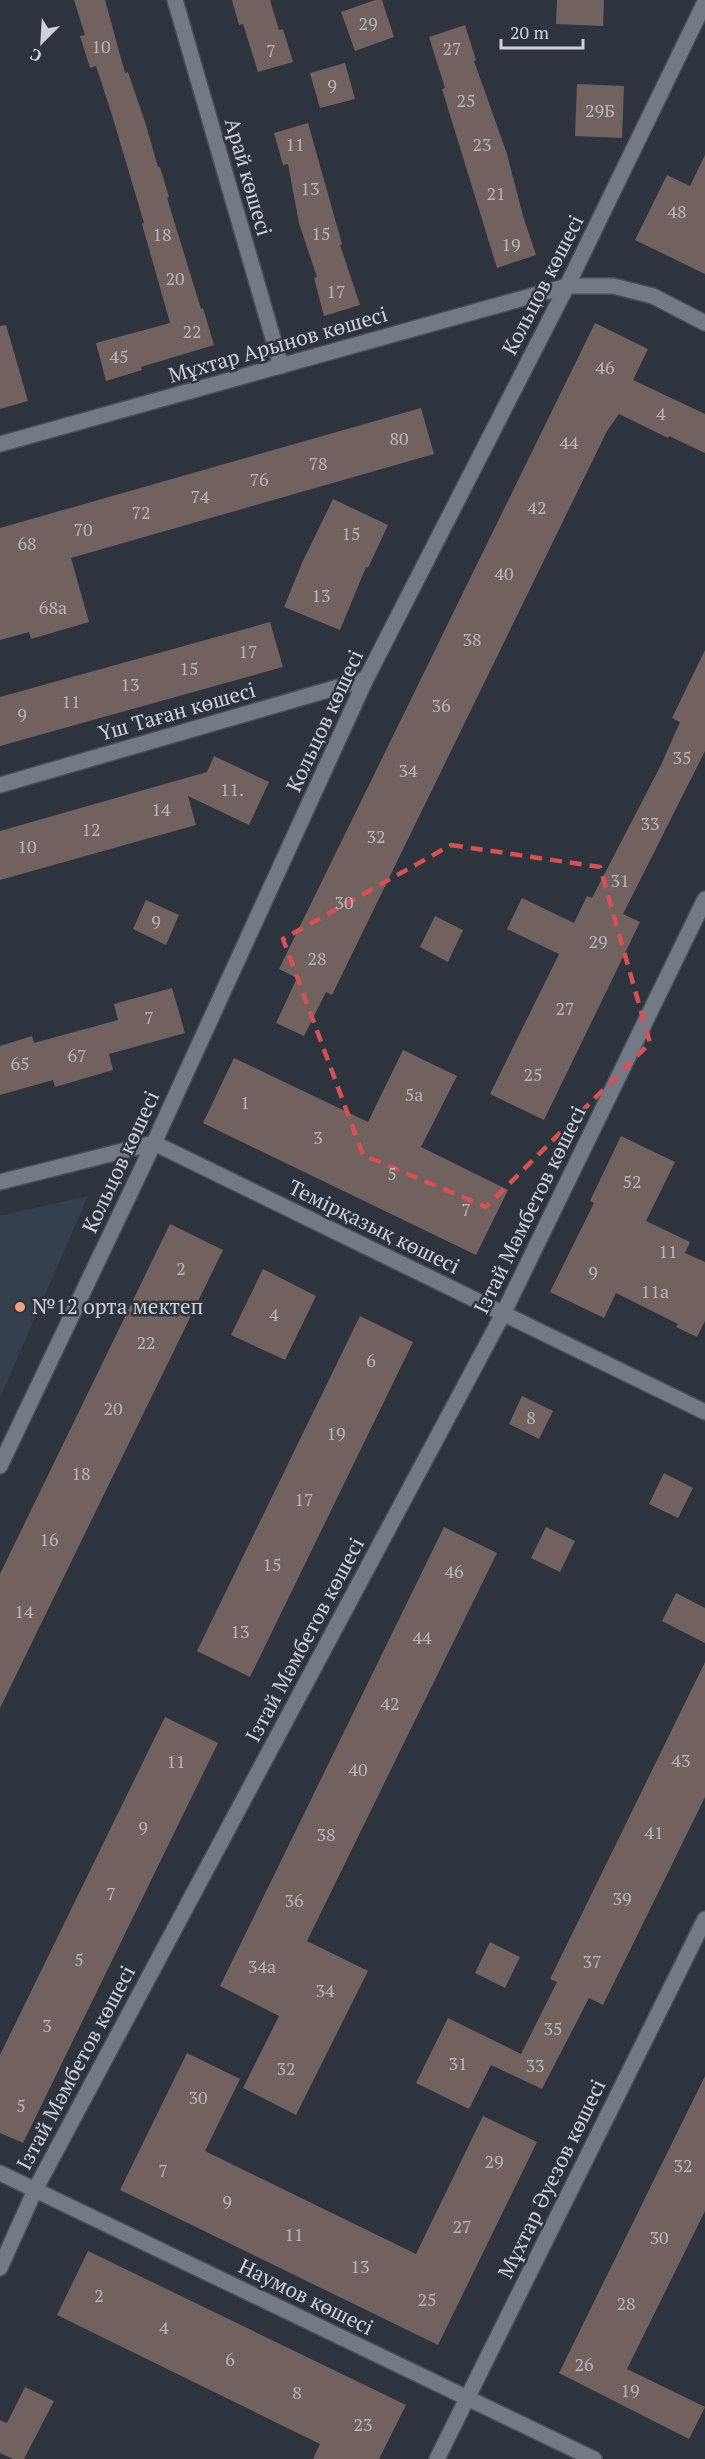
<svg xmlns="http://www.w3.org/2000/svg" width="705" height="2459" viewBox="0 0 705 2459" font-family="'PT Serif',serif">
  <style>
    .built { fill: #363f4e }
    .building { fill: #716260 }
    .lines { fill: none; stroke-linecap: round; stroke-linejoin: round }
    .minor-casing { stroke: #4a4f57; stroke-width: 18 }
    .tertiary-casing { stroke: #4a4f57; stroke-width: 18 }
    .minor { stroke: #737a85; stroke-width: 15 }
    .tertiary { stroke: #737a85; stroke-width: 15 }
    .marked { fill: none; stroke: #d45254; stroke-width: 4.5; stroke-dasharray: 12 8; stroke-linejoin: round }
    .poi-dot { fill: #efa377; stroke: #2e343e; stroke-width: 2 }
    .labels { text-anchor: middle; stroke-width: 5; stroke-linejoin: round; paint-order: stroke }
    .number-label { font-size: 18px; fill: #b7b6ba }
    .street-label { font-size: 21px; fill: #ced2d8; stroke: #2e343e }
    .poi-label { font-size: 21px; fill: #ced2d8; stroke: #2e343e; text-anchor: start }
  </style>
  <rect width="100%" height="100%" fill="#2e343e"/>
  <!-- built -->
  <path class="built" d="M88,1196L0,1398V1216Z"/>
  <!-- building -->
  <path class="building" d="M74,0H105L125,73L128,72L145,122L158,167H160L169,197L167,198L201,309L203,308L214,345L141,367L142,370L106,381L96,343L170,323L142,224L144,223L112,115L96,66L90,68L80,36L85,35Z
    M232,0H270L279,30L283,29L293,62L258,72L243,24L239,25Z
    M375,0H382L394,37L355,51L341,12Z
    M557,0H604L603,26L556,24Z
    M465,25L476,60L474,61L507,154L523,216L536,255L497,268L442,89L445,88L429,37Z
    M345,63L355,99L320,108L310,73Z
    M577,84L624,86L622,138L575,136Z
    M308,123L342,244L340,245L360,305L324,316L314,278L317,277L299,223L288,164L283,165L274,133Z
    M705,155V274L635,240L667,175L690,186Z
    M595,323L648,349L633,380L705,414V453L669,436L668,438L619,414L607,431L332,995L326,992L304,1036L276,1023L297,978L279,969Z
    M6,325L28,401L0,409V326Z
    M421,408L434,454L71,558L89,622L31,639L29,632L0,640V528Z
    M333,499L388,525L368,568L366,567L340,630L284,607L302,563Z
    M270,622L283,667L0,746V697Z
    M705,650V751L623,914L640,922L544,1120L490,1094L559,954L507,929L522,898L574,923L587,896L592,898L661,765L680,722L672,718Z
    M214,756L269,782L249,825L188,796L196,825L0,880V831L207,772Z
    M146,900L179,915L166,945L133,929Z
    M435,916L463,930L448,962L420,947Z
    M172,988L185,1033L109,1054L113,1070L55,1087L53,1080L0,1095V1046L32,1036L34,1043L118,1020L114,1004Z
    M403,1050L457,1076L421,1147L508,1190L476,1255L203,1123L234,1058L368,1122Z
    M621,1136L675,1162L646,1221L690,1242L685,1253L705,1262V1321L697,1337L676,1327L678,1324L616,1293L604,1318L550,1292L594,1203L590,1201Z
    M170,1224L223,1250L0,1708V1574Z
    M263,1269L316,1296L285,1360L231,1335Z
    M360,1316L413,1342L250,1677L197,1651Z
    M522,1396L553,1411L539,1439L509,1424Z
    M664,1473L693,1488L678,1518L649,1504Z
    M444,1527L497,1553L307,1941L368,1971L296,2115L243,2088L279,2016L220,1986Z
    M546,1527L575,1541L560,1572L531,1558Z
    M676,1593L705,1608V1643L662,1621Z
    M705,1662V1797L603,2005L589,1998L542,2089L491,2065L469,2109L416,2083L448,2018L521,2054L557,1982L550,1979Z
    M165,1717L218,1743L23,2143L0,2133V2055Z
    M490,1942L520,1957L505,1988L475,1973Z
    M187,2053L240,2079L205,2151L416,2254L483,2116L537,2142L438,2345L120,2190Z
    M705,2076V2211L627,2369L705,2407L689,2439L559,2373Z
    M88,2251L406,2405L379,2459H313L320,2444L57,2315Z
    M25,2387L54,2401L24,2459H13L0,2453V2420L7,2423Z"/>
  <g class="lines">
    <!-- minor casing -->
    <g class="minor-casing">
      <path id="minor" d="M175,0L281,366
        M0,785L366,679
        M0,1182L154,1143L705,1412
        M0,1466L154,1143L366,679L567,286L705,2
        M0,2173L594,2459
        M0,2268L35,2190L503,1314L705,899"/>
    </g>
    <!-- tertiary casing -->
    <g class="tertiary-casing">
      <path id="tertiary" d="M0,444L567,286H613L653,296L705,323
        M437,2459L705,1919"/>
    </g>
    <!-- minor -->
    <use href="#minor" class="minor"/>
    <!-- tertiary -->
    <use href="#tertiary" class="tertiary"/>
  </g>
  <!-- marked area -->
  <path class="marked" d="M451,845L600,867L650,1043L486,1207L363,1155L283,939Z"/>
  <!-- markers -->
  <circle class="poi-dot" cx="20" cy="1307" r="6"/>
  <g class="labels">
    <!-- number labels -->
    <g class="number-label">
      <text x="368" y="30">29</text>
      <text x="101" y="53">10</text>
      <text x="452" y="55">27</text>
      <text x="271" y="57">7</text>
      <text x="332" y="92">9</text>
      <text x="466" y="107">25</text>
      <text x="600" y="117">29Б</text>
      <text x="295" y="151">11</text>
      <text x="482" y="151">23</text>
      <text x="310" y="195">13</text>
      <text x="496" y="200">21</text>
      <text x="677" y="218">48</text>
      <text x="321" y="240">15</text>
      <text x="162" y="241">18</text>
      <text x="511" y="251">19</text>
      <text x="175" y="285">20</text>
      <text x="336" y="298">17</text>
      <text x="192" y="338">22</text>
      <text x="119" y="363">45</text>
      <text x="605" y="374">46</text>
      <text x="661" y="420">4</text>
      <text x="399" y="445">80</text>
      <text x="569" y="449">44</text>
      <text x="318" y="470">78</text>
      <text x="259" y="486">76</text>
      <text x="200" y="503">74</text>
      <text x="537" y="514">42</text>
      <text x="141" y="519">72</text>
      <text x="83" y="536">70</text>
      <text x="351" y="540">15</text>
      <text x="27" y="550">68</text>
      <text x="504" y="580">40</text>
      <text x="321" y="602">13</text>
      <text x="53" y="614">68а</text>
      <text x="472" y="646">38</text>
      <text x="248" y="658">17</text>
      <text x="189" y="675">15</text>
      <text x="130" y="691">13</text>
      <text x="71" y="708">11</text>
      <text x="441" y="712">36</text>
      <text x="22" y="721">9</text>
      <text x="682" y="764">35</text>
      <text x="408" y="777">34</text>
      <text x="232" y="796">11.</text>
      <text x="161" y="816">14</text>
      <text x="650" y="830">33</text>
      <text x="91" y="836">12</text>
      <text x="376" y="843">32</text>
      <text x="27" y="853">10</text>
      <text x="620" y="887">31</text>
      <text x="344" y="909">30</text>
      <text x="156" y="928">9</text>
      <text x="598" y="948">29</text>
      <text x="317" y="965">28</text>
      <text x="565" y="1015">27</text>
      <text x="149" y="1024">7</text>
      <text x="77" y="1062">67</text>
      <text x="20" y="1070">65</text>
      <text x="533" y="1081">25</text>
      <text x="414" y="1101">5а</text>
      <text x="245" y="1109">1</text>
      <text x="318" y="1144">3</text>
      <text x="392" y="1180">5</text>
      <text x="632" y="1188">52</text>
      <text x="466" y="1216">7</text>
      <text x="668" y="1258">11</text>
      <text x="181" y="1275">2</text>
      <text x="593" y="1279">9</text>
      <text x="655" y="1298">11а</text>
      <text x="274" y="1321">4</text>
      <text x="146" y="1349">22</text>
      <text x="371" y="1367">6</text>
      <text x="113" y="1415">20</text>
      <text x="531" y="1424">8</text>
      <text x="336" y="1440">19</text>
      <text x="81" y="1480">18</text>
      <text x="304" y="1506">17</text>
      <text x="49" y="1546">16</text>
      <text x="272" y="1571">15</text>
      <text x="454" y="1578">46</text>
      <text x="24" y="1618">14</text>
      <text x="240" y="1638">13</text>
      <text x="422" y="1644">44</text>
      <text x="390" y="1710">42</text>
      <text x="681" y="1767">43</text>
      <text x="176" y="1768">11</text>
      <text x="358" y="1776">40</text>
      <text x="143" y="1834">9</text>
      <text x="654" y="1839">41</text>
      <text x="326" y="1841">38</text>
      <text x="111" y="1900">7</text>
      <text x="622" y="1905">39</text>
      <text x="294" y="1907">36</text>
      <text x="79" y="1966">5</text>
      <text x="592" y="1968">37</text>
      <text x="262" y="1973">34а</text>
      <text x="325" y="1997">34</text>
      <text x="47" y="2032">3</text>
      <text x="553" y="2035">35</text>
      <text x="458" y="2070">31</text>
      <text x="535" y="2072">33</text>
      <text x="286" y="2075">32</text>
      <text x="198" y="2104">30</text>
      <text x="21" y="2112">5</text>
      <text x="494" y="2168">29</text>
      <text x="683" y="2172">32</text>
      <text x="163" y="2177">7</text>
      <text x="227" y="2208">9</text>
      <text x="462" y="2233">27</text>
      <text x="294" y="2241">11</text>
      <text x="659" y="2244">30</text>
      <text x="360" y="2273">13</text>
      <text x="99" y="2302">2</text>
      <text x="427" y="2306">25</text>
      <text x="626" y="2310">28</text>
      <text x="164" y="2334">4</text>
      <text x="230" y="2366">6</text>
      <text x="584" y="2371">26</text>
      <text x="630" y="2397">19</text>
      <text x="297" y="2399">8</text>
      <text x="363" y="2431">23</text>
    </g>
    <!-- street labels -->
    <g class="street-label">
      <text transform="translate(248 177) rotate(74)" y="7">Арай көшесі</text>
      <text transform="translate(543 285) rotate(-63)" y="7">Кольцов көшесі</text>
      <text transform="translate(278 345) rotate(-16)" y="7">Мұхтар Арынов көшесі</text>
      <text transform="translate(177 712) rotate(-16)" y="7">Үш Таған көшесі</text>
      <text transform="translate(325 721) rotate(-65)" y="7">Кольцов көшесі</text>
      <text transform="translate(121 1162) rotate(-65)" y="7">Кольцов көшесі</text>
      <text transform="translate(530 1210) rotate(-64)" y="7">Ізтай Мәмбетов көшесі</text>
      <text transform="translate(374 1227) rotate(26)" y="7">Темірқазық көшесі</text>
      <text transform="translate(305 1640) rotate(-62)" y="7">Ізтай Мәмбетов көшесі</text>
      <text transform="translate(76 2068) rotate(-62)" y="7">Ізтай Мәмбетов көшесі</text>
      <text transform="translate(552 2179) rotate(-64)" y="7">Мұхтар Әуезов көшесі</text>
      <text transform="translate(306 2297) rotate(26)" y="7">Наумов көшесі</text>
    </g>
    <!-- poi labels -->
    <g class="poi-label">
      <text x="32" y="1314">№12 орта мектеп</text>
    </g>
  </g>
  <!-- north arrow -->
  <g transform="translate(42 42) rotate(204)" stroke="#2e343e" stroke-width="4.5" paint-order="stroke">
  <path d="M0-4.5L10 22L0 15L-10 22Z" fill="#ced2d8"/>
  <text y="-9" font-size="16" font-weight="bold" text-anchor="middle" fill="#ced2d8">С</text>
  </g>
  <!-- scale -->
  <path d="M501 39v9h82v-9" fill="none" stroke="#ced2d8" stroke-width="3"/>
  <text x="510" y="39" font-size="18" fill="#ced2d8" stroke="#2e343e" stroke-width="4.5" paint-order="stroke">20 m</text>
</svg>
